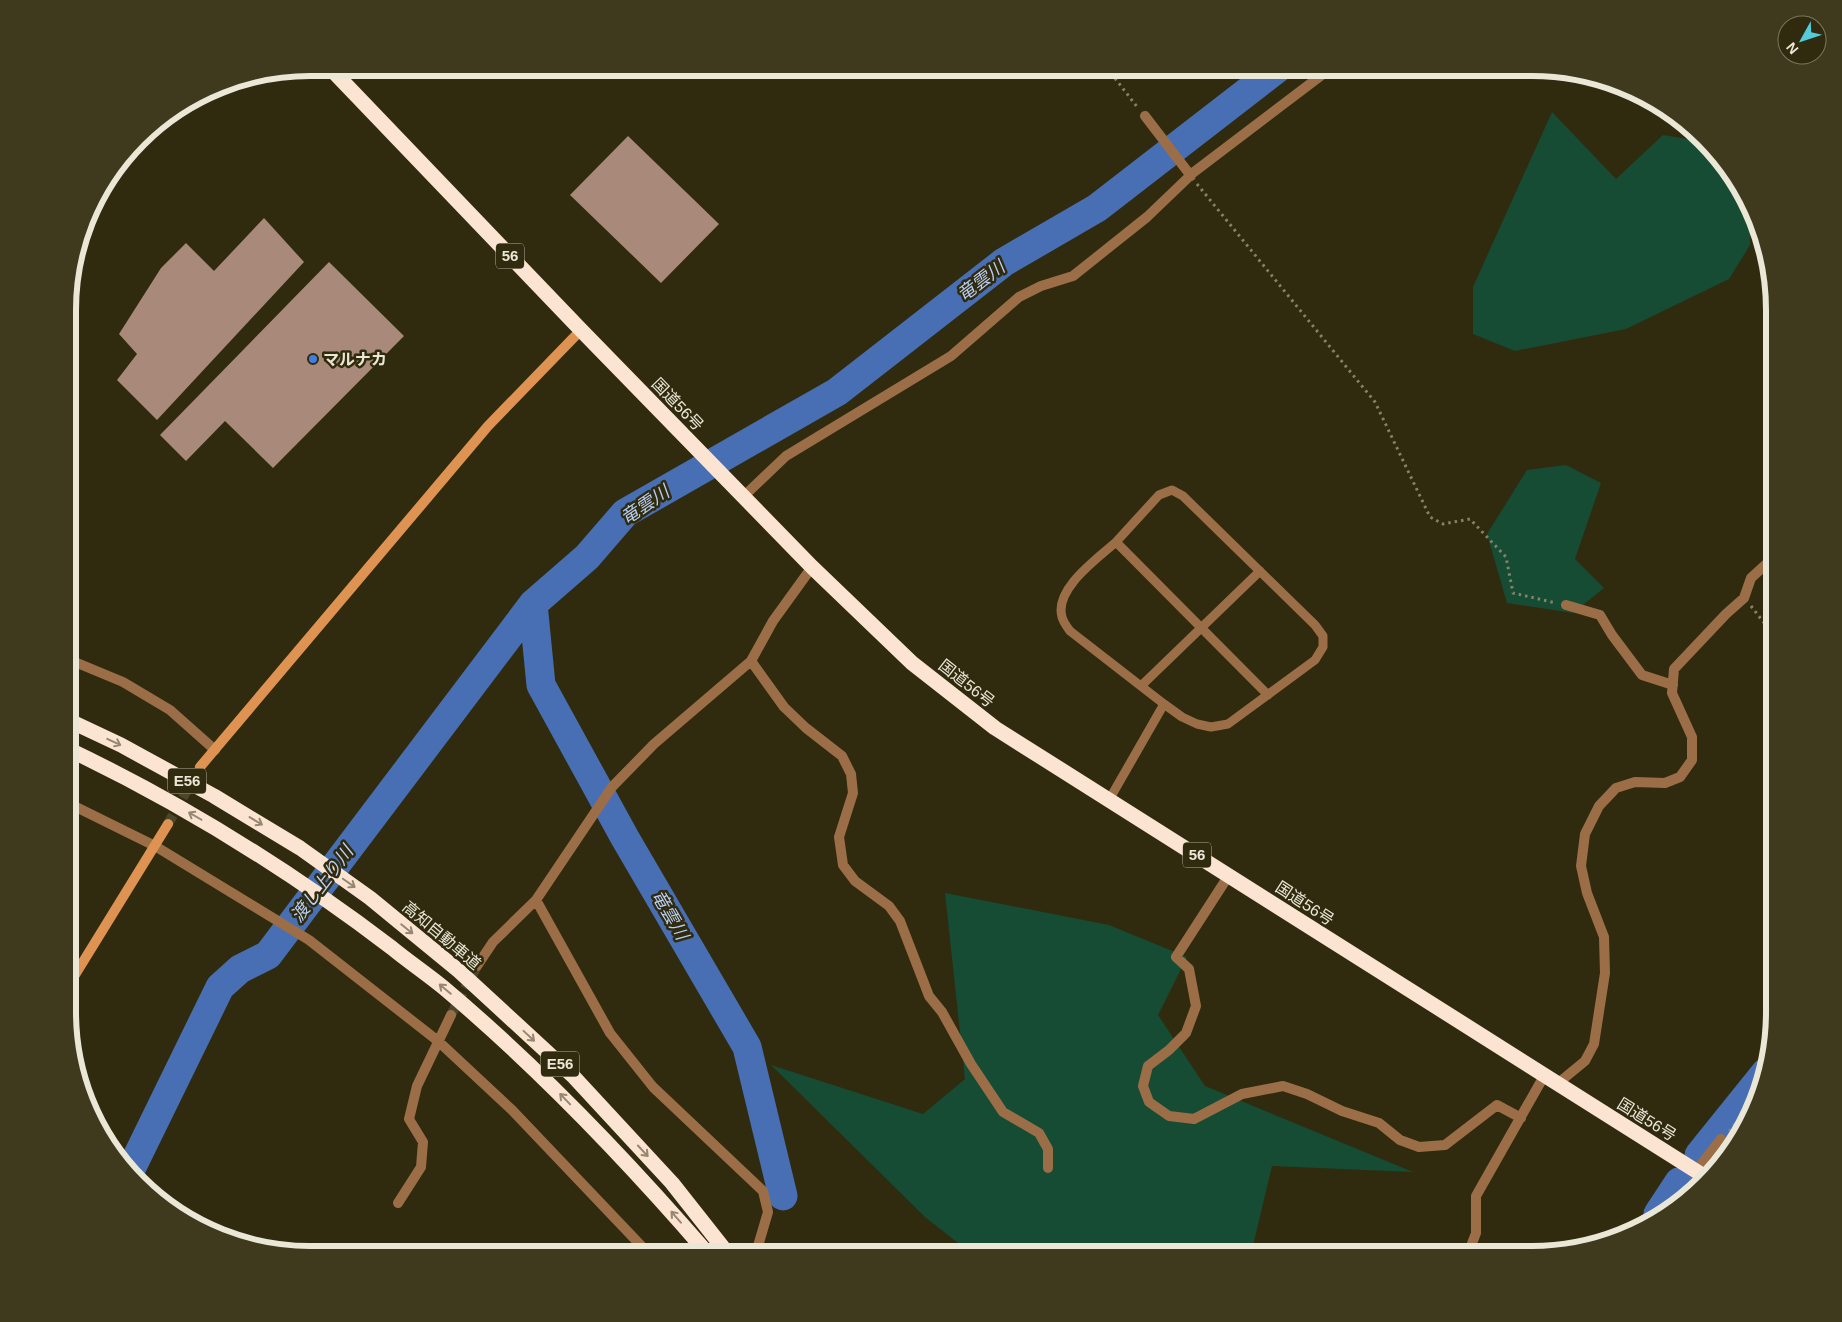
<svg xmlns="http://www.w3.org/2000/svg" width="1842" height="1322" viewBox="0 0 1842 1322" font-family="Arial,'Noto Sans JP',sans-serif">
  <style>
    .green { fill: #154c33 }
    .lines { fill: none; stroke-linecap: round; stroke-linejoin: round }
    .river { stroke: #486fb4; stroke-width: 29 }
    .building { fill: #a98979 }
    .street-tunnel { stroke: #4c472c; stroke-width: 10; stroke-dasharray: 10 5; stroke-linecap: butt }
    .secondary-tunnel { stroke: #4c472c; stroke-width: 10; stroke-dasharray: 10 5; stroke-linecap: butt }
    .path { stroke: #85816a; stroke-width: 3; stroke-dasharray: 2.5 4; stroke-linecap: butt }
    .lane { stroke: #9c6e48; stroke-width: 9 }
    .street { stroke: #9c6e48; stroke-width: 10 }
    .secondary { stroke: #de9353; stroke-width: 10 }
    .highway { stroke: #fce4d2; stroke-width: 15 }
    .oneway { stroke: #968870 }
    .shop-dot { fill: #3f7fe0; stroke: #302b0e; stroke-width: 2 }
    .labels { text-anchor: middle; stroke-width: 5; stroke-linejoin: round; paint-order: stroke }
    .shield { fill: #302b0e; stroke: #b2af9b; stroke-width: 1 }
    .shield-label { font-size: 15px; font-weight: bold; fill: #eae7d7 }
    .poi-label { font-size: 16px; font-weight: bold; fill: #eae7d7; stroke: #302b0e; text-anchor: start }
    .street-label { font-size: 16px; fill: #eae7d7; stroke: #302b0e }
    .water-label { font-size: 18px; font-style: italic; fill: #b9cff5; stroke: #302b0e }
    .rim { fill: none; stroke: #eae7d7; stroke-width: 6 }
  </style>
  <rect width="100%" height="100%" fill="#302b0e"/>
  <!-- green -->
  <path class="green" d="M1552,112L1616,179L1663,135L1699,141L1750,206V245L1729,279L1626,329L1515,351L1473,334V287Z
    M1566,465L1601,483L1575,559L1604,588L1573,613L1507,603L1487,534L1527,470Z
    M945,893L1109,925L1187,957L1158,1015L1205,1086L1413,1172L1272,1166L1251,1254H972L925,1217L771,1065L923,1114L965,1079Z"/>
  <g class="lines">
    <!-- river -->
    <path class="river" d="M533,604L541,685L625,838L747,1047L783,1196
      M1699,1155L1765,1073
      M131,1169L220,987L240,969L268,955L533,604L587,557L625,513L837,392L1004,262L1097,208L1278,68
      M1658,1214L1679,1182"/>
  </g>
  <!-- building -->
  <path class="building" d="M628,136L719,224L661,283L570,195Z
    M264,218L304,262L157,420L117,380L137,354L119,334L161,268L186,243L214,271Z
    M329,262L404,336L273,468L225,421L186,461L160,435Z"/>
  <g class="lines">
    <!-- street-tunnel -->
    <path class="street-tunnel" d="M451,1015L477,966
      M755,1254L758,1246"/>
    <!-- secondary-tunnel -->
    <path class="secondary-tunnel" d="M168,824L200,767"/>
    <!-- path -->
    <path class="path" d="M1107,68L1138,108
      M1197,184L1375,402L1430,517L1443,524L1470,519L1506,557L1513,593L1556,603
      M1751,606L1768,628L1774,638
      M1729,1131L1750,1107L1759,1095"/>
    <!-- lane -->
    <path class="lane" d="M1141,686L1260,571
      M1164,704L1182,717L1197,724L1211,727L1228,724L1315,660L1323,647V636L1315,625L1183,496L1172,490L1159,495L1116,542L1268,695
      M1109,800L1164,704L1070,631C1067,627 1063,621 1062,617C1054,589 1097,559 1116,542"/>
    <!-- street -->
    <path class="street" d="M1145,116L1191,176
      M744,496L786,456L951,356L1019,297L1041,286L1073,276L1147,217L1194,172L1331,68
      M1566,605L1600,615L1612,635L1642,675L1673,685
      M70,660L123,682L170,710L215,750
      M751,661L784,707L806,728L842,756L851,774L853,793L839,837L843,865L855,881L889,906L900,921L929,996L942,1012L971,1064L1003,1112L1039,1133L1048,1149V1168
      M70,804L155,846L309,940L438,1041L512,1110L649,1254
      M1229,875L1176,957L1189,969L1196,1006L1186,1033L1169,1050L1148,1066L1143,1086L1149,1102L1169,1116L1194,1119L1242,1094L1283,1086L1307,1094L1342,1111L1379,1123L1400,1140L1419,1147L1445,1145L1497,1105L1521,1118
      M536,900L610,1033L653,1087L763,1191L768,1212L758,1246
      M477,966L493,942L536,900L612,787L654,744L751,661L773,621L812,567
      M1557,1084L1585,1061L1594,1044L1605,973L1604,937L1587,893L1581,866L1585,834L1599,806L1616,788L1635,782L1665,783L1680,777L1692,760V737L1672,693L1674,669L1726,614L1744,598L1751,578L1774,557
      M1696,1171L1721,1139
      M398,1203L421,1167L423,1142L409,1119L417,1086L451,1015
      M1468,1254L1476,1233V1196L1544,1076"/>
    <!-- secondary -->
    <path class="secondary" d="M200,767L488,426L581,330
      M70,983L168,824"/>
    <!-- highway -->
    <path class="highway" d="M330,68L581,330L812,567L912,663L995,728L1704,1176
      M70,721L121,745L214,796L300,848L370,898L459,971L573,1076L672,1183L728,1254
      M70,750C183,804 292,872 392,948C409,962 427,974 444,988C540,1069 626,1159 708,1254"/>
  </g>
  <!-- one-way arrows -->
  <defs><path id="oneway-shaft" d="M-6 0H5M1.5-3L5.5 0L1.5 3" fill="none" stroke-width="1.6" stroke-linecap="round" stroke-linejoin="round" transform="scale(1.25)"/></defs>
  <g class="oneway">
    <use href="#oneway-shaft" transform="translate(114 742) rotate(25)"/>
    <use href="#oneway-shaft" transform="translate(195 816) rotate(-150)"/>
    <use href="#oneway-shaft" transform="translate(256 821) rotate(31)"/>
    <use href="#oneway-shaft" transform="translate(349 883) rotate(35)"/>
    <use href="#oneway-shaft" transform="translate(407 929) rotate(39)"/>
    <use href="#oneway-shaft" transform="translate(445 989) rotate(-140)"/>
    <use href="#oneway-shaft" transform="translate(529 1036) rotate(43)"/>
    <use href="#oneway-shaft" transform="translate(565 1099) rotate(-134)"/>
    <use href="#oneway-shaft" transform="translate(643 1151) rotate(47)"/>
    <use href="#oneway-shaft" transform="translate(676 1217) rotate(-131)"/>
  </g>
  <!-- markers -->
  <circle class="shop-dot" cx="313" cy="359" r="5"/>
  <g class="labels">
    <!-- shield labels -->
    <g class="shield">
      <rect x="496" y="243.5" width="28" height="25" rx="4"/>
      <rect x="168" y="768.5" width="38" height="25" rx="4"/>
      <rect x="1183" y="842.5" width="28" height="25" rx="4"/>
      <rect x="541" y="1051.5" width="38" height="25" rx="4"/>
    </g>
    <g class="shield-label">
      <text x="510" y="261">56</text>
      <text x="187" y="786">E56</text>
      <text x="1197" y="860">56</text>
      <text x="560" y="1069">E56</text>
    </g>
    <!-- poi labels -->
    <g class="poi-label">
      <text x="323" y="365">マルナカ</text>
    </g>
    <!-- street labels -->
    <g class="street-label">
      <text transform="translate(678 404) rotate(46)" y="6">国道56号</text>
      <text transform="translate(967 683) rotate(38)" y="6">国道56号</text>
      <text transform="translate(1305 903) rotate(33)" y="6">国道56号</text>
      <text transform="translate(442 935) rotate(40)" y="6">高知自動車道</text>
      <text transform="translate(1647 1119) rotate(32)" y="6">国道56号</text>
    </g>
    <!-- water labels -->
    <g class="water-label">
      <text transform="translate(981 281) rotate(-37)" y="6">竜雲川</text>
      <text transform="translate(645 505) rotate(-34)" y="6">竜雲川</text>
      <text transform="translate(322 884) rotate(-53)" y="6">渡し上り川</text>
      <text transform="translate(670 915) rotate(60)" y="6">竜雲川</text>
    </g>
  </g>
  <!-- crop -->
  <path d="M0 0H1842V1322H0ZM310 76H1532A234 234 0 0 1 1766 310V1012A234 234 0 0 1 1532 1246H310A234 234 0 0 1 76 1012V310A234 234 0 0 1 310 76Z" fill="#3f3a1e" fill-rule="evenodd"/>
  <path class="rim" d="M310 76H1532A234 234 0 0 1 1766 310V1012A234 234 0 0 1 1532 1246H310A234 234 0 0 1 76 1012V310A234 234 0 0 1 310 76Z"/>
  <!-- north arrow -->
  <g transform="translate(1802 40) rotate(230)"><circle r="24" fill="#302b0e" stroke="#7a765e"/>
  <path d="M0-4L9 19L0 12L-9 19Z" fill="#53cbda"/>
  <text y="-8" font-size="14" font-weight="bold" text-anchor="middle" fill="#eae7d7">N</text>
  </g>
</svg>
